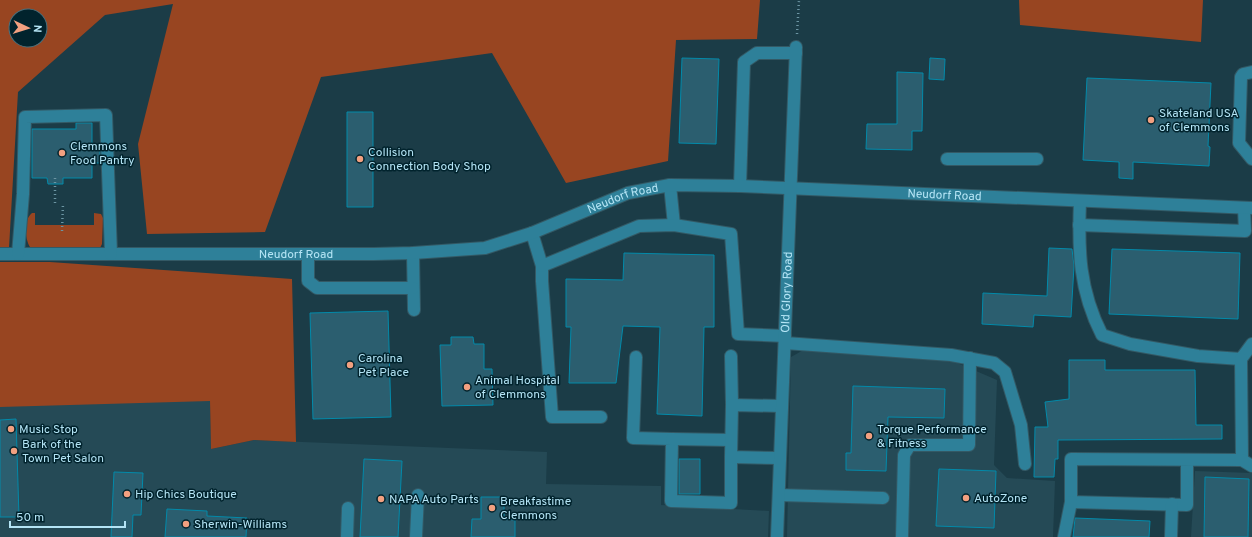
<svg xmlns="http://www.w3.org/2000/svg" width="1252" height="537" viewBox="0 0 1252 537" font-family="Overpass,sans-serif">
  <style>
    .built { fill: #254a56 }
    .green { fill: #984521; fill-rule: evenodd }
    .building { fill: #2b5e6f; stroke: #028aaa }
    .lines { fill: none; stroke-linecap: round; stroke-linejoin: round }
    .minor-casing { stroke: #335965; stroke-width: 14 }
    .path { stroke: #6c95a3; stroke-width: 2.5; stroke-dasharray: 1 3; stroke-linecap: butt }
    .minor { stroke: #2e8099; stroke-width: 12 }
    .poi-dot { fill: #f2a080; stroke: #01232d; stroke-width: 1.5 }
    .labels { text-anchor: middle; stroke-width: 3; stroke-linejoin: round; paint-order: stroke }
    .poi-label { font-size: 12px; fill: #b4e4f5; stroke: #01232d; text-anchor: start }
    .street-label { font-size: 12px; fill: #b4e4f5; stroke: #01232d }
  </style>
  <rect width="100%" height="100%" fill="#1b3c47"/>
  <!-- built -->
  <path class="built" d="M807,348L955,362L997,380L994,465L1007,478L1055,481L1053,537H787L791,357Z
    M210,398L211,449L254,440L547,452L546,484L661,486V505L769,511L768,537H0V406Z
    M1195,471L1252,473V537H1191Z"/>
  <!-- green -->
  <path class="green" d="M0,0H760L757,39L676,40L668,161L566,183L492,53L321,77L265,232L147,234L138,144L173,4L105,15L18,92L9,248H0ZM16,16H40V40H16Z
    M1019,0H1203L1201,42L1020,25Z
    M32,213H35V225H94V213L101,214L103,218L102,244L100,248L30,247C25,239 23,220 32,213Z
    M50,262L292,279L296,442L254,440L211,449L210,401L0,407V262Z"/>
  <!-- building -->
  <path class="building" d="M682,58L719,59L716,144L679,143Z
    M930,58L945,59L944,80L929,79Z
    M897,72L923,73L922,131H912V150L866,149L867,124H897Z
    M1087,78L1211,83L1208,146L1210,147L1209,166L1133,162V179L1119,178V162L1083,160Z
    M347,112H373V207H347Z
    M76,123H92V149H100V163H92V178H63V184H48L47,178H32V129H76Z
    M1049,248L1072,249L1074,266L1071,317L1034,315L1033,327L982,324L983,293L1047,296Z
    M1112,249L1240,253L1238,319L1109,314Z
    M624,253L714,255V327H704L702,416L657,414L660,327L623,326L616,383H569L571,327H566V279L623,280Z
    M388,311L391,417L313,419L310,313Z
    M451,337H473L474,344H484V369H492L493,405L442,406L440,345H451Z
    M1069,360H1105V370H1195L1196,425H1222V439L1058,440V459H1055L1054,477H1034L1035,427H1048L1045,402L1069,399Z
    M853,386L945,389L944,418L888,417L886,471L846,470V453H851Z
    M16,419L19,517H0V420Z
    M364,459L402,461L398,537H360Z
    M679,459H700V494H679Z
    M939,469L996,471L994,528L936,526Z
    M114,472L143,473L141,515H133L132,537H111Z
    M1205,477L1249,479L1248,537H1204Z
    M481,497H504V519L515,520V537H471L472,519H481Z
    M167,509L207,511V516L247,518L246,537H165Z
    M1075,518L1150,521L1149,537H1073Z"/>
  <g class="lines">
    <!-- minor casing -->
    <g class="minor-casing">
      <g id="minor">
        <path d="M1252,72L1243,74L1241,77L1239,143L1252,159"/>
        <path d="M947,159H1037"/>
        <path d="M670,185L674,225"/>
        <path d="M740,186L744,62L757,53H796"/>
        <path d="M1080,201C1078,250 1079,290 1102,335L1130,344L1198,356L1241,359L1252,344"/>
        <path d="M1079,225L1245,231L1244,208"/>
        <path d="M532,233L542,266V281L552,417H601"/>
        <path d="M413,253L414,310"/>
        <path id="s1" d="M0,254H374L413,253L485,248L532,233L628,193L670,185L740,186L1252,208"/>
        <path d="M18,254L23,194L25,117L106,115L111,254"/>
        <path d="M308,254V281L317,288H413"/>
        <path d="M542,266L639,226L674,225L731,234L738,334L785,336"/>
        <path d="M785,343L951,355L994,363L1005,372L1021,425L1025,464"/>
        <path d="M731,356L732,405"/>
        <path d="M636,357L633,438L672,439L671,501L731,503V457"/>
        <path d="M1241,359L1242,460"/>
        <path d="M672,439L731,440"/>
        <path d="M780,458L731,457L732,405L782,406"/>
        <path d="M1187,461V505L1071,502V459L1242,460L1252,466"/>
        <path d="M779,495L883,498"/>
        <path d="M347,537L348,508"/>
        <path d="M416,537L418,495"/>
        <path id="s2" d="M777,537L796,47"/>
        <path d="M902,537L904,455L910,445H969L970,358"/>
        <path d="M1064,537L1071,502"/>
        <path d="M1171,537L1172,504"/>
      </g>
    </g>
    <!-- path -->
    <path class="path" d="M797,34L799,0
      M55,178V203
      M62,231L63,203"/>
    <!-- minor -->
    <use href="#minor" class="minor"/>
  </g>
  <!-- markers -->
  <g class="poi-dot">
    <circle cx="1151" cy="120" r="4"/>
    <circle cx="62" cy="153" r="4"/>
    <circle cx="360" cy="159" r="4"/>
    <circle cx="350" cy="365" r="4"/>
    <circle cx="467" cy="387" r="4"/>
    <circle cx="11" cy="429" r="4"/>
    <circle cx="869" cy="436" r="4"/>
    <circle cx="14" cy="451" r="4"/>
    <circle cx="127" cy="494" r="4"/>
    <circle cx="966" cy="498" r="4"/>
    <circle cx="381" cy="499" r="4"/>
    <circle cx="492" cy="508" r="4"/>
    <circle cx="186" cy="524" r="4"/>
  </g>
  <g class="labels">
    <!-- poi labels -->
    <g class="poi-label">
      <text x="1159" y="117">Skateland USA<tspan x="1159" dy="14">of Clemmons</tspan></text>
      <text x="70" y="150">Clemmons<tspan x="70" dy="14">Food Pantry</tspan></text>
      <text x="368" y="156">Collision<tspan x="368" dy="14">Connection Body Shop</tspan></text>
      <text x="358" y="362">Carolina<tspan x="358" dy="14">Pet Place</tspan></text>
      <text x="475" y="384">Animal Hospital<tspan x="475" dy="14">of Clemmons</tspan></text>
      <text x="19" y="433">Music Stop</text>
      <text x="877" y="433">Torque Performance<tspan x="877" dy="14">&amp; Fitness</tspan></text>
      <text x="22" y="448">Bark of the<tspan x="22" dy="14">Town Pet Salon</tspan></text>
      <text x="135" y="498">Hip Chics Boutique</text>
      <text x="974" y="502">AutoZone</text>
      <text x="389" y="503">NAPA Auto Parts</text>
      <text x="500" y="505">Breakfastime<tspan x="500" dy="14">Clemmons</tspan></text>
      <text x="194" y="528">Sherwin-Williams</text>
    </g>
    <!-- street labels -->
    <g class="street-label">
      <text dy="4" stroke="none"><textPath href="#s1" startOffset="956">Neudorf Road</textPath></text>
      <text dy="4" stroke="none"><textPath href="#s1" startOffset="632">Neudorf Road</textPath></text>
      <text dy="4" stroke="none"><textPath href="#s1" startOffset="296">Neudorf Road</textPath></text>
      <text dy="4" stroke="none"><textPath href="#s2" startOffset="245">Old Glory Road</textPath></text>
    </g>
  </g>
  <!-- north arrow -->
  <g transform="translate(28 28) rotate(94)"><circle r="19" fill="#01232d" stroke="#49707d"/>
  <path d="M0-3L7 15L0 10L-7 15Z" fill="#f2a080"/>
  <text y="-6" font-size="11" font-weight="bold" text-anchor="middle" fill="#b4e4f5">N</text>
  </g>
  <!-- scale -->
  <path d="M10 521v6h115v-6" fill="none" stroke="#b4e4f5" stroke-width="2"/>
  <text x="16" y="521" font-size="12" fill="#b4e4f5" stroke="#01232d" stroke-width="3" paint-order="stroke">50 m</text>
</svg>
